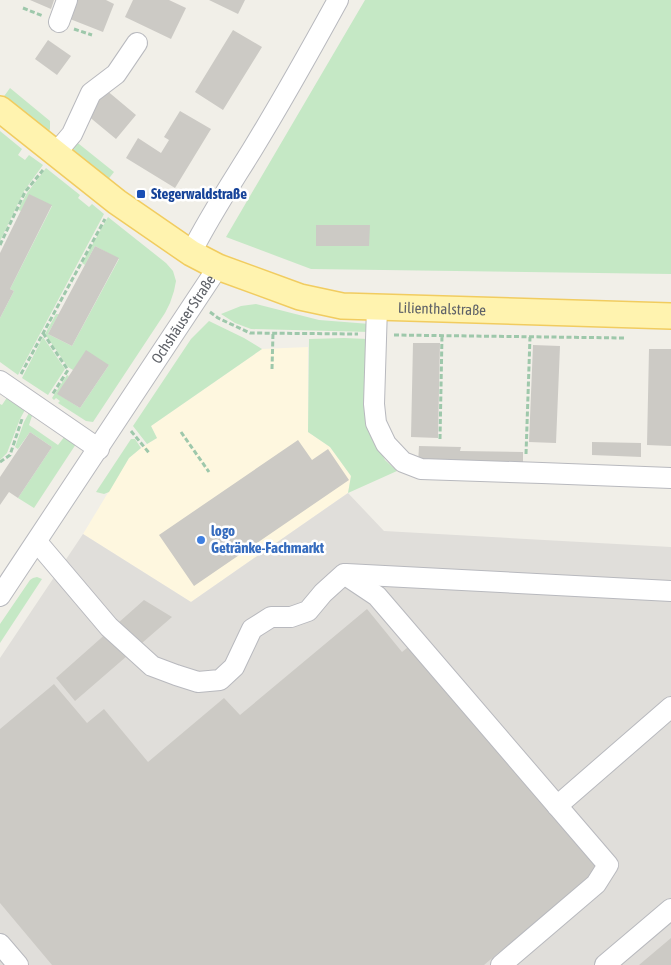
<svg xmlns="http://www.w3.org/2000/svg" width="671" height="965" viewBox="0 0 671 965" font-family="'Asap Condensed',sans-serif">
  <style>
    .commercial { fill: #fef7df }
    .industrial { fill: #e0deda }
    .green { fill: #c5e8c5 }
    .building { fill: #cccac5 }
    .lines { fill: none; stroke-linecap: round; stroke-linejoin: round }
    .minor-casing { stroke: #b8b9be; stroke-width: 22 }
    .major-casing { stroke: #f1cc60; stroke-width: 28 }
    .path { stroke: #9ec8ab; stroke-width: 3; stroke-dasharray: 5 2.5; stroke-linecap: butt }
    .minor { stroke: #fff; stroke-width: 20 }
    .major { stroke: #fff3af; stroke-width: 25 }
    .transit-dot { fill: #1a4fb4; stroke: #fff; stroke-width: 2 }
    .shop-dot { fill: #3f7fe0; stroke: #fff; stroke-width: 2 }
    .labels { text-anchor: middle; stroke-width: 5; stroke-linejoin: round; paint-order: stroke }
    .transit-label { font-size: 15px; font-weight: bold; fill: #164399; stroke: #fff; text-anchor: start }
    .street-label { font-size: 15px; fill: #5f6268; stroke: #fff }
    .shop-label { font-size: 15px; font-weight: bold; fill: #366cbe; stroke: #fff; text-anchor: start }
  </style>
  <rect width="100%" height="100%" fill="#f1efe8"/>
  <!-- commercial -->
  <path class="commercial" d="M308,347V432L330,447L351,476L348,493L191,602L83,534L129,458L141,448L157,438L151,426L262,349Z"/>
  <!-- industrial -->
  <path class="industrial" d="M348,493L384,531L671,547V965H0V658L83,534L191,602Z"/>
  <!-- green -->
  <path class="green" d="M365,0H671V274L311,269L226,237Z
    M10,88L50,121V129L47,135L2,99Z
    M0,131L22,149L18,155L25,160L29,155L43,165L24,191L0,241Z
    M74,140L114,172L106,182L66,150Z
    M46,168L80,195L78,198L89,207L92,204L104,214L18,375L0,362V318L14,291L10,289L52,206L21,211L18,210L27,193Z
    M108,217L166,263L173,271L176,281L174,291L170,303L165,313L93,422L86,421L58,403L60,401L56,398L54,400L52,398L67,375L69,376L58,394L80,408L109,365L73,370L68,367L45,334L56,314H59L48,334L72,346L119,259L95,246L85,265L82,263Z
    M256,304L319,320L370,324V332L251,329L235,323L221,314L241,306Z
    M209,321L244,338L262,349L151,426L157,438L147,444L133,426L191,339Z
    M43,337L65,369L48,395L22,378Z
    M344,338L368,339L367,422L385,460L397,471L348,493L351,476L330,447L308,432L309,339Z
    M8,396L26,408L20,419L7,453L0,460V404L2,405Z
    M30,411L33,413L29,425L58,445L65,436L76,444L34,508L18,498L52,447L30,432L18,449L15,447L24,422Z
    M131,439H135L141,448L129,458L109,492L104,494L96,492Z
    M37,577L42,579L0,643V624L30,580L33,578Z"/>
  <!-- building -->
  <path class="building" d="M30,0H54L51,9Z
    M77,0H106L114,4L103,32L70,19Z
    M133,0H169L186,8L171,39L125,17Z
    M209,0H245L238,14Z
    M233,30L262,47L223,110L195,92Z
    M48,40L71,56L57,75L35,59Z
    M105,89L136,115L116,139L87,115Z
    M180,111L211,129L175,188L126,158L138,138L161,153L169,140L164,137Z
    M29,194L52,205L10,289L14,291L0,318V253Z
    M316,225H370L369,246H316Z
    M95,246L119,258L72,346L48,334Z
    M413,343H440L438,438L411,437Z
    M533,345L560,346L556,443L529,442Z
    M649,349H671V446L647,445Z
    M86,350L109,365L80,408L57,394Z
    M30,432L52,447L18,498L9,492L0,505V477Z
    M298,440L312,460L328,449L349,480L194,586L159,535Z
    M592,442L641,443V457L592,455Z
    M419,446L461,447L460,451L523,452V465L418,464Z
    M144,600L172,617L75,701L56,678Z
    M367,609L402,652L412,644L600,868L484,965H52L0,903V729L54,684L87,723L104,709L148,762L224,698L240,715Z
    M671,938V965H639Z"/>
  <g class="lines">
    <!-- minor casing -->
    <g class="minor-casing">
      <g id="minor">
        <path d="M59,22L67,0"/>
        <path d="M55,154L72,134L91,93L116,74L137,43"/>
        <path d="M191,253C209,217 231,184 252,150C282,101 310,51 338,0"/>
        <path d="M377,307L374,404L376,423L386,444L403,462L421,469L542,473L671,478"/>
        <path d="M0,381L99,449"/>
        <path d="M37,542L109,627L152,666L176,675L198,682L220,680L234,667L252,629L271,617H291L308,611L323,593L344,574L377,596L608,865L596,884L501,965"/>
        <path d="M346,574L671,591"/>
        <path id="s1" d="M0,596L218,267"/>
        <path d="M557,806L671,707"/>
        <path d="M0,944L18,965"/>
        <path d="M605,965L671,909"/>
      </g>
    </g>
    <!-- major casing -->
    <g class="major-casing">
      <g id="major">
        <path id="s2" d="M0,109L117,202L191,253L218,267L300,297L342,306L671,316"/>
      </g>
    </g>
    <!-- path -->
    <path class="path" d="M23,8L43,16
      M74,29L92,35
      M0,245L25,192L43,170
      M210,312L218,318L250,333L358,334
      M43,333L68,370L52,395
      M394,335L626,338
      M272,369L273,333
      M21,374L105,219
      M131,431L150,454
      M181,432L209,472
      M440,439L442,335
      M526,454L530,337
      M0,462L10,455L22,419"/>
    <!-- minor -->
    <use href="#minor" class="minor"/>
    <!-- major -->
    <use href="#major" class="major"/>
  </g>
  <!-- markers -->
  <rect class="transit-dot" x="136" y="189" width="10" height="10" rx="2.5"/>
  <circle class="shop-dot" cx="201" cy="540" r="5"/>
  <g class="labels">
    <!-- transit labels -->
    <g class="transit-label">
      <text x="151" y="199">Stegerwaldstraße</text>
    </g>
    <!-- street labels -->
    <g class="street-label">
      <text dy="5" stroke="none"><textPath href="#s2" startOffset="500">Lilienthalstraße</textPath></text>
      <text dy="5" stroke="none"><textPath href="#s1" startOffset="332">Ochshäuser Straße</textPath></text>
    </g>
    <!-- shop labels -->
    <g class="shop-label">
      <text x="211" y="536">logo<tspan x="211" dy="17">Getränke-Fachmarkt</tspan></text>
    </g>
  </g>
</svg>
